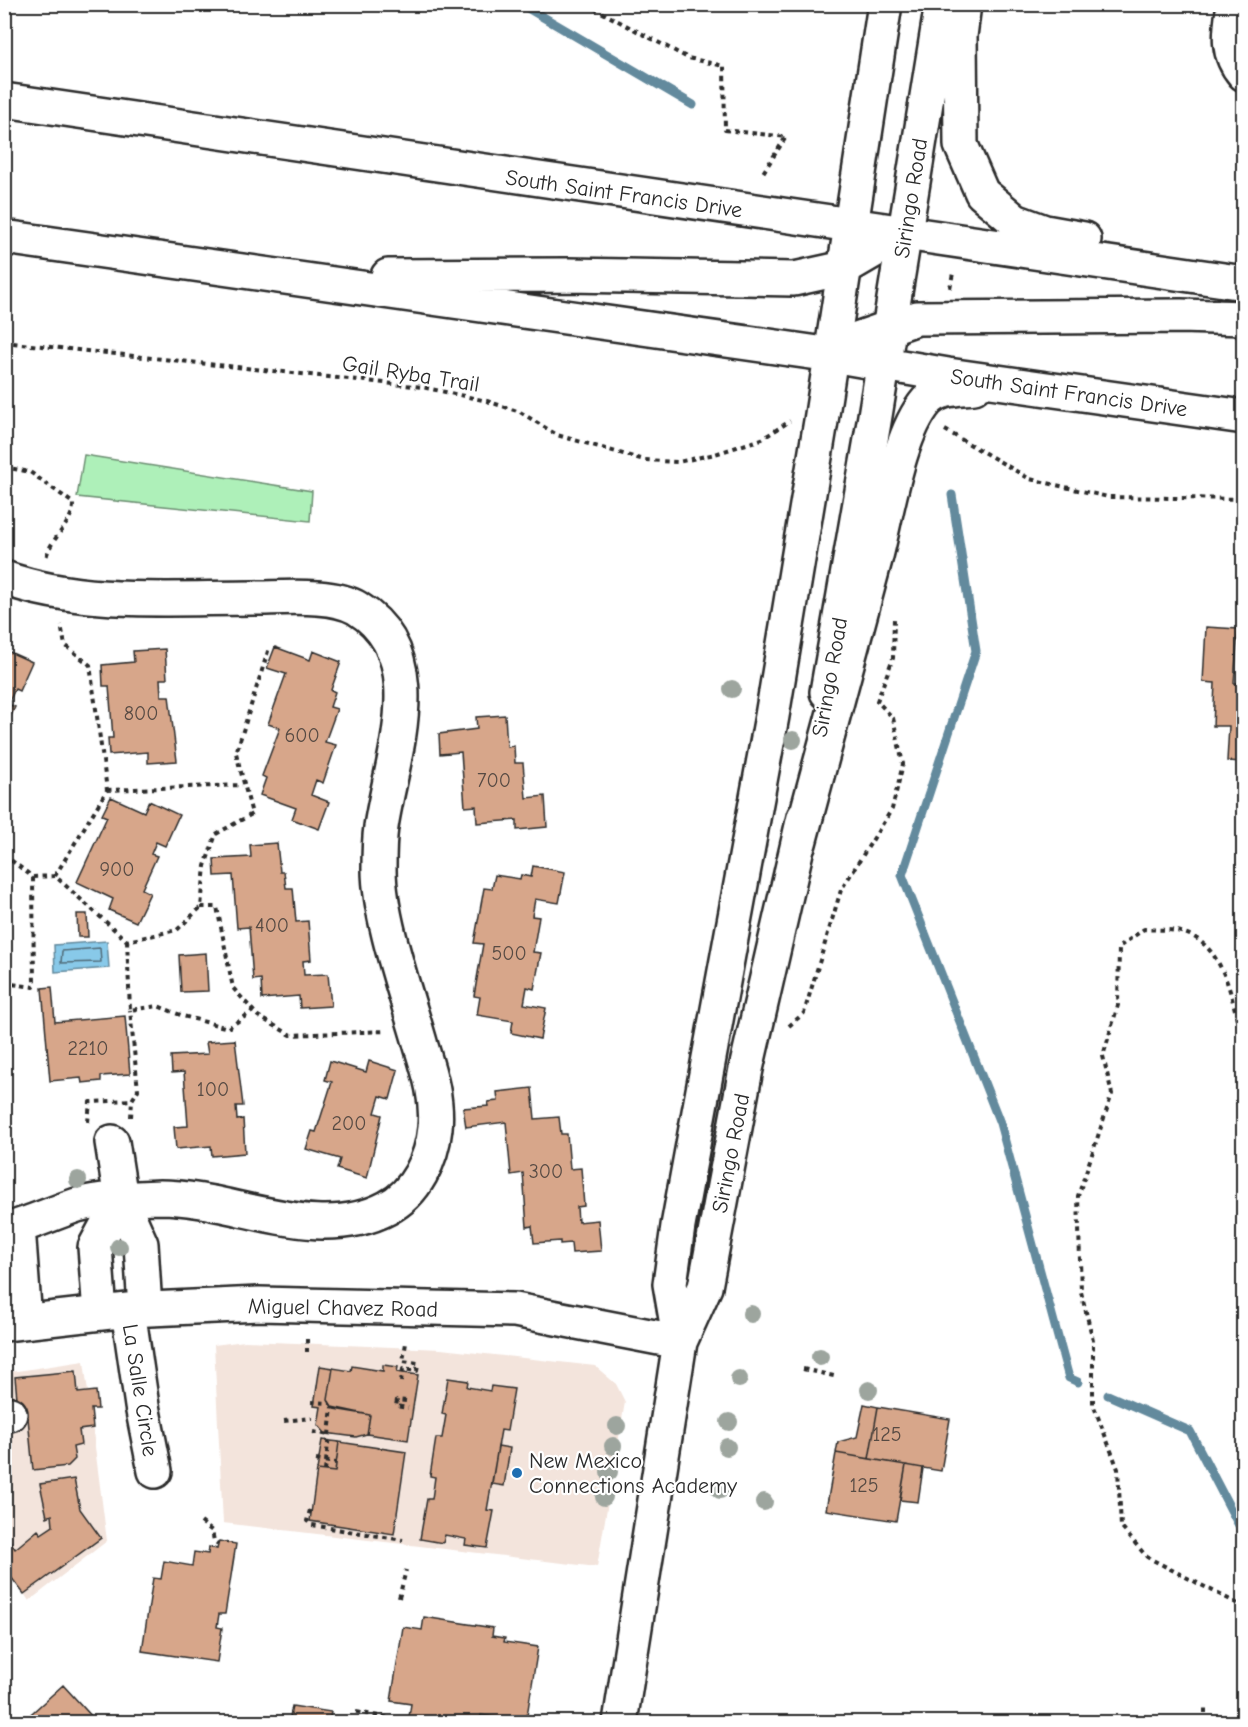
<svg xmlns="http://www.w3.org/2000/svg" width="1248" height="1727" viewBox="0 0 1248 1727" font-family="'Comic Neue',sans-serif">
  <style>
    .built { fill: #f3e4dc }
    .green { fill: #aef0b9; stroke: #6c8e72; stroke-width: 1.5 }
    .water { fill: #88c9e9; stroke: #638a9d; stroke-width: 1.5 }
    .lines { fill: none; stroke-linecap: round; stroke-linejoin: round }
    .shore { stroke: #506a77; stroke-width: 1.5 }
    .stream { stroke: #638a9d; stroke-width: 9 }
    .building { fill: #d7a68a; stroke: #2b2b2b; stroke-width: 1.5 }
    .minor-casing { stroke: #2b2b2b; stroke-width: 38 }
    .highway-casing { stroke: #2b2b2b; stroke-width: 38 }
    .path { stroke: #2b2b2b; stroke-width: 4; stroke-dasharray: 4.5 4.5; stroke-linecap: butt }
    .minor { stroke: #fff; stroke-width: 33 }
    .highway { stroke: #fff; stroke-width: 33 }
    .tree { fill: #9da59e }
    .poi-dot { fill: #1f6fb2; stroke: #fff; stroke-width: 2 }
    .labels { text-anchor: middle; stroke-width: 4.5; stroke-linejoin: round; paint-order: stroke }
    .number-label { font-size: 20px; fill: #564a43 }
    .street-label { font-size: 22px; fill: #2b2b2b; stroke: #fff }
    .poi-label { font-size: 22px; fill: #2b2b2b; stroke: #fff; text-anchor: start }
  </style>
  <rect width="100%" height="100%" fill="#fff"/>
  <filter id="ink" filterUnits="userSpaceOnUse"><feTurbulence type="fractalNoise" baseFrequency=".0167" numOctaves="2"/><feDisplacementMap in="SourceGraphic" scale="12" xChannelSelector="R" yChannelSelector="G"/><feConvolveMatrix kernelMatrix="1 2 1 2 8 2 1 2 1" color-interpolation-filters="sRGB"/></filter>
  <g filter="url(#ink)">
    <!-- built -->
    <path class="built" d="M245,1341L441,1349L595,1366L616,1384L625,1402L597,1567L223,1523L214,1345Z
      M84,1361L107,1541L29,1601L5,1565L4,1373Z"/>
    <!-- green -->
    <path class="green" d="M84,455L312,491L310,521L77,497Z"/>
    <!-- water -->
    <path class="water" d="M107,941L109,968L55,972L54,945Z"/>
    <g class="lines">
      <!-- shore -->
      <path class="shore" d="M100,948L101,962L61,963L62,951Z"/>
      <!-- stream -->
      <path class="stream" d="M521,4L693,105
        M952,495L976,651L902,875L1000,1123L1069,1378L1078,1382
        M1108,1395L1190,1431L1244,1535"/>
    </g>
    <!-- building -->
    <path class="building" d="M1206,627L1238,629L1234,683H1244V762L1227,761L1229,726H1213L1215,683L1203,682Z
      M275,647L310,660L313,651L341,662L331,690L335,692L330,707L337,709L325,742L336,745L323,783L316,780L311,795L329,802L319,829L292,819L296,808L260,795L266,778L262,776L280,728L268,724L286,674L267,668Z
      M165,649L167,679H160L161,696H169L177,761L148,763V752L109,755L108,738H113L109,686H103L102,665L134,662L133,651Z
      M5,650L32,662L19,691L15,689L8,704L15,707L4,731Z
      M505,715L507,747L514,746L515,763H523L526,798L545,796L547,827L517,830V820L477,823L476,806L465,807L461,752L440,754L439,734L477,729L476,717Z
      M111,797L144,812L149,801L179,815L165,846L156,842L151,854L157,856L142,889L150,893L136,922L109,910L113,899L77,882L107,817L102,815Z
      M277,843L280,872H284L286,888H293L296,922L308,921L311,960L303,961L304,975L328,974L331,1006L300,1008L299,996L262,999L261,979L253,980L249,927L237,928L233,875L215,876L214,859L251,857L250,845Z
      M533,866L565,872L559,903L535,899L532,916L539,917L533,952L541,953L534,989L527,987L524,1004L546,1008L540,1039L511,1033L513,1021L477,1015L480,997L474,996L483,944L474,943L484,888L492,889L495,875L520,879L521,875L531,877Z
      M77,914H87L88,937H78Z
      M206,953L208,991L181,992L179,955Z
      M52,987L55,1022L125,1016L130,1074L101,1076V1081L82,1083L81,1078L50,1081L42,988Z
      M235,1040L243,1106H236L237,1120L243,1119L245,1153L212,1156L211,1146L176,1149L174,1127L188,1126L184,1072L172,1073L171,1056L208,1054L206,1042Z
      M330,1061L366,1072L369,1061L398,1070L390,1099L380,1096L375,1113L382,1115L367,1178L337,1169L340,1159L306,1149L312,1131L316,1132L332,1082L325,1080Z
      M532,1088L535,1119L559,1117L561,1134H567L570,1169L581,1168L584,1206L577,1207L578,1222L598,1220L601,1251L572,1253L571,1243L560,1244V1241L534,1243L532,1226L527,1227L523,1173L511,1175L506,1122L466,1127L463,1108L489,1106L488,1102L498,1101L497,1092Z
      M383,1365L398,1367L397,1372L418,1375L408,1440L367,1434L370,1415L334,1409L328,1400L333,1368L351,1371L352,1366L383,1371Z
      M320,1366L333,1368L328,1400L332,1407L370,1415L367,1434L356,1437L325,1433L318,1425L321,1407L314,1406Z
      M76,1371L78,1393L96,1391L98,1409H91L93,1428L79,1430L81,1445L73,1447L75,1459L68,1466L33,1470L28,1418L19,1419L15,1377Z
      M448,1378L468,1381L467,1387L490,1391L491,1386L514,1389L507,1431L501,1430L487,1510L494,1511L487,1548L465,1545L466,1539L445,1535L443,1543L420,1539L427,1499H432L435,1477L430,1476L436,1438H442L446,1415L442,1414Z
      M864,1404L878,1407L869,1459L836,1453L838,1442L857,1437Z
      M878,1407L950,1419L941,1471L869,1459Z
      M322,1440L339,1442L335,1472L317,1470Z
      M339,1442L406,1452L394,1534L310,1521L317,1470L335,1472Z
      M498,1446L510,1448L504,1486L492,1484Z
      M836,1453L906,1465L896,1521L826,1510Z
      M906,1465L923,1468L918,1502L900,1500Z
      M74,1479L80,1509L101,1538L24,1594L4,1568V1545L10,1541L15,1549L38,1530L41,1534L53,1526L52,1515L47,1517L40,1484Z
      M219,1541L236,1544L225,1614H219L217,1627L222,1628L217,1662L142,1651L153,1578L161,1579L164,1561L192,1566L194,1552L208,1554L209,1547L217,1549Z
      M424,1617L493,1628L492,1636L505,1638L504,1642L538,1647L526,1722L481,1715L479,1722L438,1717V1722L409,1717L411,1704L391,1701L403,1627L422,1630Z
      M63,1685L94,1719L90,1722H22Z
      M292,1706L331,1712L329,1722H289Z"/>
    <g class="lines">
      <!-- minor casing -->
      <g class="minor-casing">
        <path id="minor" d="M1234,4C1230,31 1225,52 1244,74
          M4,578C83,606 171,598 254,598C282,598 333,593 357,608C434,655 391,758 381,827C379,841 379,856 379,869C379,919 407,996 421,1046C429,1072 438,1099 435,1128C432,1159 416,1193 387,1208C317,1245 233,1197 160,1197C134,1198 103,1198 77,1205C53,1213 29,1224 4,1231
          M827,692L874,422L942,4
          M112,1142L121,1199L141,1244L145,1309
          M18,1227L25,1321
          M128,1310L142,1406L155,1471
          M100,1313L95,1247L121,1199
          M4,1324L128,1310L259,1304L515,1310L680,1342
          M680,1342L670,1284L678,1226L772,716L821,421L885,4
          M4,1414H10
          M620,1722L680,1342L705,1287L746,1069L804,817"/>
      </g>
      <!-- highway casing -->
      <g class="highway-casing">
        <path id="highway" d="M964,4L960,36L961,145L982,193L1015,221L1045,232L1084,239
          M4,100L1244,283
          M4,237L832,355L948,375L1244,417
          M388,276L568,275L794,279L844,268L904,233
          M832,355L842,344L917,318L1181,316L1244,318
          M799,843C824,747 851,652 876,556C887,514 898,434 927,401C939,388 957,389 974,387"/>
      </g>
      <!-- path -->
      <path class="path" d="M586,4L688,58L724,66L725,130L786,137L761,176
        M950,288L953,273
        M4,342L422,387L487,401L520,412L557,435L644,460L678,462L715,454L762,439L790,421
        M945,430L1030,479L1108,497L1244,499
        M4,467L30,472L73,503C74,524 49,538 46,559
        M107,790L242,785
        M4,855L33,877L55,876L127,941L177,930L201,907L205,866L216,834L252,814L236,753L269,648
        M55,876L107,790L90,665L65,645L61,625
        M201,907H217L233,988L258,1016L291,1035L386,1031
        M127,941L130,1010L158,1006L183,1016L228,1028L253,1011
        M4,983L34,987L33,877
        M789,1026L804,1013L841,890L892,809L903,764L893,718L877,701L893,658L894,619
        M1244,1054C1235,1014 1229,944 1181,932C1169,929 1155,930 1144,929L1119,947L1118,1005L1103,1056L1112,1094L1078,1196L1081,1292L1093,1340V1404L1118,1469L1121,1527L1147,1557L1244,1607
        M131,1117L132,1100
        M88,1122L90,1102L132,1100L138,1090L130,1010
        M307,1339V1352
        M803,1369L834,1376
        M401,1382L403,1369L417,1371L418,1363L403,1361L406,1343
        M406,1401L397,1400L396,1406L408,1408
        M311,1402L330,1403
        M284,1421L312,1418
        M313,1432L329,1435
        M316,1460L336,1463
        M325,1471L332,1407
        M310,1510L307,1521L312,1525L403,1540
        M201,1522L212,1531L214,1541L218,1544
        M399,1598L406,1570
        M356,1712L413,1722
        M1205,1722V1706"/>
      <!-- minor -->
      <use href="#minor" class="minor"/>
      <!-- highway -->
      <use href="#highway" class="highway"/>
    </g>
    <!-- trees -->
    <g class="tree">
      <circle cx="732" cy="689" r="9"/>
      <circle cx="793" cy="740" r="9"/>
      <circle cx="78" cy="1180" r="9"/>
      <circle cx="119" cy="1247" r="9"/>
      <circle cx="751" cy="1314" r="9"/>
      <circle cx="820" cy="1357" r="9"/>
      <circle cx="739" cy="1379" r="9"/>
      <circle cx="869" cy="1390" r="9"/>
      <circle cx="729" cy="1422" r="9"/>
      <circle cx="617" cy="1426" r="9"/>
      <circle cx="613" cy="1446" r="9"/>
      <circle cx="727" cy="1447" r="9"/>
      <circle cx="609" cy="1472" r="9"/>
      <circle cx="720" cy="1490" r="9"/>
      <circle cx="604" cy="1497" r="9"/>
      <circle cx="764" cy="1502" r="9"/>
    </g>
  </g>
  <!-- markers -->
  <circle class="poi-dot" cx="517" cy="1473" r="6"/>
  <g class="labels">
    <!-- number labels -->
    <g class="number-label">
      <text x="141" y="720">800</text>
      <text x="302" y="742">600</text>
      <text x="494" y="787">700</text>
      <text x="117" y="876">900</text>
      <text x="272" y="932">400</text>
      <text x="509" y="960">500</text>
      <text x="88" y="1055">2210</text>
      <text x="213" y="1096">100</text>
      <text x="349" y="1130">200</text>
      <text x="546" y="1178">300</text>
      <text x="887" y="1441">125</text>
      <text x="864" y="1492">125</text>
    </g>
    <!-- street labels -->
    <g class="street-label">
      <text transform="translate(624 193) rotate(8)" y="8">South Saint Francis Drive</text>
      <text transform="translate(910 198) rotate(-81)" y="8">Siringo Road</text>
      <text transform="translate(411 373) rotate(9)" y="8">Gail Ryba Trail</text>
      <text transform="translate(1069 392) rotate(8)" y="8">South Saint Francis Drive</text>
      <text transform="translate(829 677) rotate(-80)" y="8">Siringo Road</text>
      <text transform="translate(730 1153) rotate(-79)" y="8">Siringo Road</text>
      <text transform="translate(343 1307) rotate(1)" y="8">Miguel Chavez Road</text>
      <text transform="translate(141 1390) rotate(81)" y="8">La Salle Circle</text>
    </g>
    <!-- poi labels -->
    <g class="poi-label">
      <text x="529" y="1468">New Mexico<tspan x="529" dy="25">Connections Academy</tspan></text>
    </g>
  </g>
  <!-- margin -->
  <rect width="1248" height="1727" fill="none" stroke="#fff" stroke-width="24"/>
  <rect x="12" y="12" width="1224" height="1703" fill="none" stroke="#2b2b2b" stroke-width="2" filter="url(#ink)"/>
</svg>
